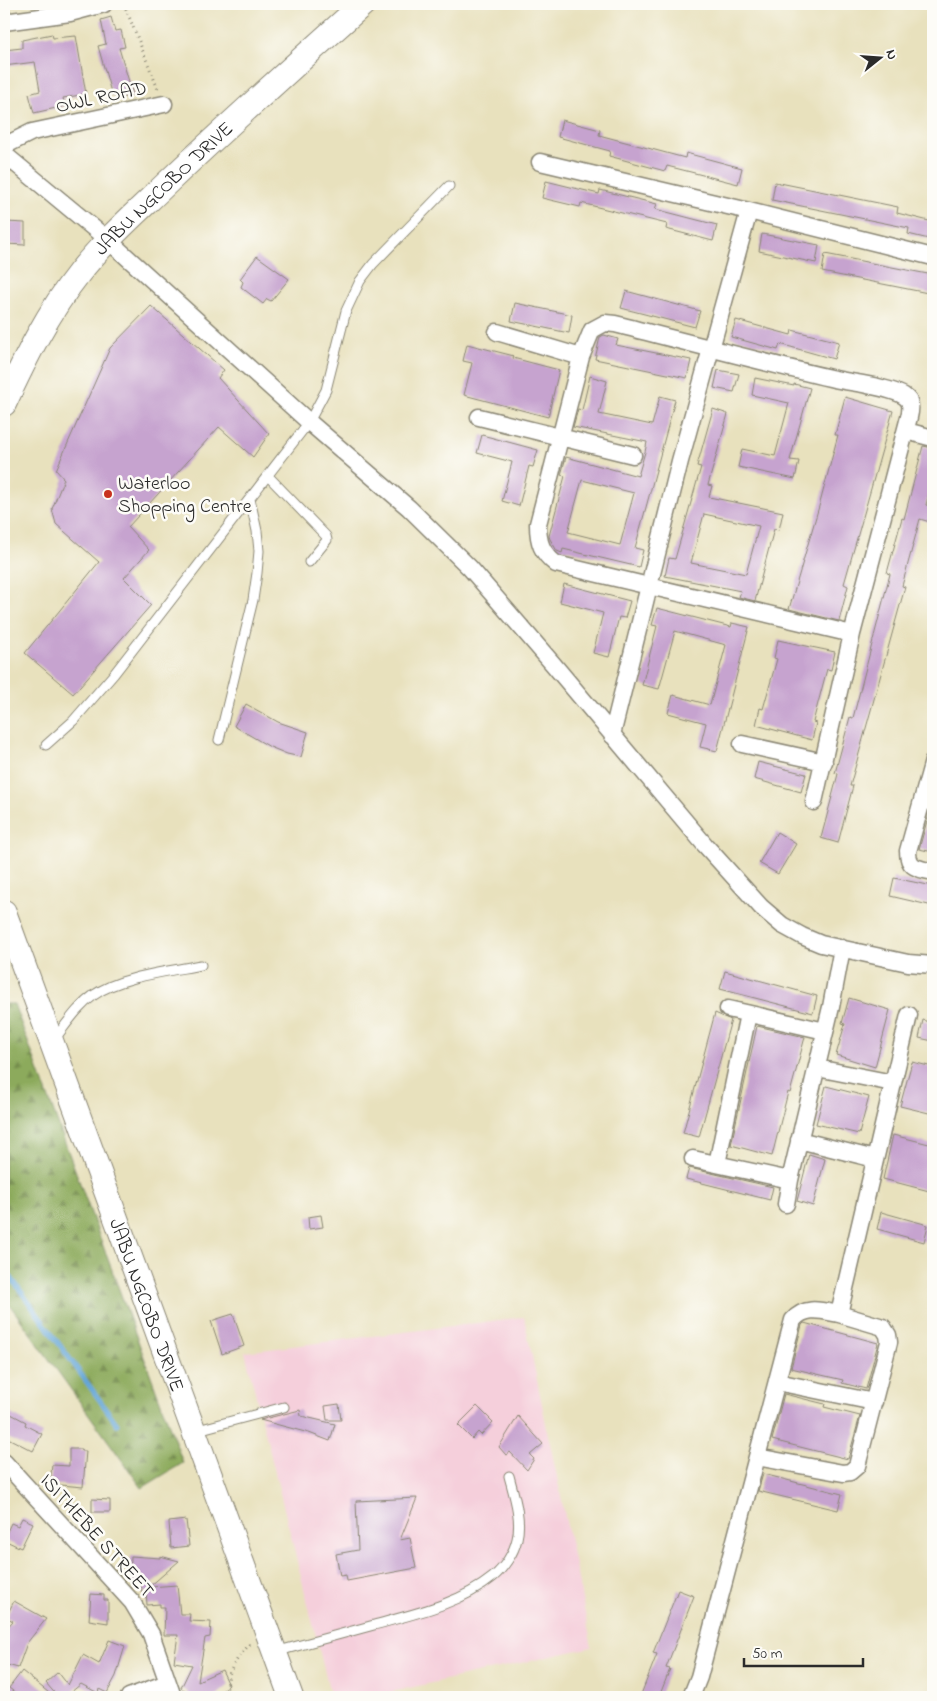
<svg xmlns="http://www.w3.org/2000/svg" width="937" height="1701" viewBox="0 0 937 1701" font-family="'Indie Flower',sans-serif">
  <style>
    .built { fill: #f5cfdb }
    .forest { fill: url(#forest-firs); stroke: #5c6a44 }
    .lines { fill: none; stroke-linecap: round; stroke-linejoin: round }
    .stream { stroke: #62a5d7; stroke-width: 5 }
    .building { fill: #c6a3cf; fill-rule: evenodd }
    .service-casing { stroke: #8a8674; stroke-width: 11 }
    .minor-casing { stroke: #8a8674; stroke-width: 19 }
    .secondary-casing { stroke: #8a8674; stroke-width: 26 }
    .path { stroke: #8a8674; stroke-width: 3; stroke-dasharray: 1 4; stroke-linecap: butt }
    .service { stroke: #fff; stroke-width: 9 }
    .minor { stroke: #fff; stroke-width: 16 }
    .secondary { stroke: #fff; stroke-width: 24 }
    .poi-dot { fill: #c8321e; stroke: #fdfcf7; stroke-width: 2 }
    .labels { text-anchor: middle; stroke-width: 5; stroke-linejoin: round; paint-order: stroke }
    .street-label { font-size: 20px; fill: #2b2b2b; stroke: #fdfcf7 }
    .poi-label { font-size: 20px; fill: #2b2b2b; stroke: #fdfcf7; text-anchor: start }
  </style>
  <defs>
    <pattern id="forest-firs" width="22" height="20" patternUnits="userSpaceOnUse" patternTransform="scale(1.25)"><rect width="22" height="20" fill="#8caa5c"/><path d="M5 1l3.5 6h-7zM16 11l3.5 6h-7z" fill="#738b4c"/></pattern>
  </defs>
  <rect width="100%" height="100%" fill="#fdfcf7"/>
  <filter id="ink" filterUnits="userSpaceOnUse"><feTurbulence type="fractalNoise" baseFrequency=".02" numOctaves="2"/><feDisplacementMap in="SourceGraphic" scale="10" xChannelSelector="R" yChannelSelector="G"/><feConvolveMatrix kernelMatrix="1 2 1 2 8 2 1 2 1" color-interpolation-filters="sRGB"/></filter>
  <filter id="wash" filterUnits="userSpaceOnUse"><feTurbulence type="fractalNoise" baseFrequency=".0096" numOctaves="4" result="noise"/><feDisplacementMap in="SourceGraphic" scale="20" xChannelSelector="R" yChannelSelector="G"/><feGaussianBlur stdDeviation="1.12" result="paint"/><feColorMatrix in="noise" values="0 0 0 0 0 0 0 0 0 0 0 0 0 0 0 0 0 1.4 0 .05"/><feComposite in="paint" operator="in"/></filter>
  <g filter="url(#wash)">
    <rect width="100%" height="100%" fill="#e8e1bd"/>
    <!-- built -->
    <path class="built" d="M524,1317L592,1647L369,1697H331L245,1352Z"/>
    <!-- forest -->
    <path class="forest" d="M4,1004H14L183,1463L142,1488L4,1297Z"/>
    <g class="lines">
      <!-- stream -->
      <path class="stream" d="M4,1268L117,1424"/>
    </g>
    <g id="blocks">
      <!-- building -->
      <path class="building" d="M111,17L115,31L121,30L125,47L119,48L133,95L121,98L119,94L112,96L98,46L106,44L101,20Z
        M52,34L53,38L76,36L86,94L63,98L65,106L34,113L29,94L40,91L35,62L4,66V50L22,48V40Z
        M562,120L600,130L599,135L685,158L686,153L742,168L738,184L667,166L665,171L609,156L610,151L558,137Z
        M546,181L599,194L600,190L657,204L655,209L717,225L713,241L666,229L667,224L581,203L580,207L542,198Z
        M775,182L898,207L897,213L933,222V240L908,234L909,228L772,200Z
        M6,222L25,223V245L5,244Z
        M762,234L819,245L816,263L759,251Z
        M825,254L933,275V294L822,272Z
        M257,256L289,279L271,301L267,299L263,304L241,287L243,282L240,279Z
        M626,291L700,311L695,327L621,308Z
        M515,303L572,315L569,333L511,321Z
        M151,306L224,370L218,378L269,434L253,457L219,427L128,527L149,550L124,578L151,605L73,694L25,653L99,562L56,524L52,509L64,479L56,470L110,348Z
        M736,320L791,335L792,330L839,342L834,359L780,344L778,350L731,337Z
        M604,335L618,339L616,345L691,360L687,378L595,359L600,337Z
        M467,344L514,356L513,358L559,370L548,417L464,395L472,363L463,361Z
        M718,370L739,374L734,392L714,388Z
        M590,376L607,381L599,414L652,425L660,396L675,400L635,548L643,550L639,567L563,549L562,553L557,551L550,539L549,536L565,476L561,475L566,457L638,476L645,452L647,442L573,427L578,409L582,410ZM582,480L634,493L620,545L568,532Z
        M755,378L794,386V384L810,388L790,460L799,461L795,479L738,467L742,449L775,456L789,403L752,395Z
        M845,397L893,411L844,584L848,586L839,621L789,609L820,503L838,435H835Z
        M713,409L728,414L708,485L712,486L709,497L783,512L779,530L774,529L755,601L739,597L741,591L665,576L669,558L675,559L701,467L697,466ZM704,514L759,526L746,574L691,563Z
        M482,435L538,450L533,467L529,466L519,506L502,501L512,462L477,453Z
        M923,446L933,448V475L926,505L933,507V523L920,519L902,586L905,587L850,786H853L838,843L821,838L838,774L835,773L850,717L853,718L890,574L887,573L902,518L904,519Z
        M564,584L630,601L625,618L619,617L609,657L593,653L603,613L560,602Z
        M657,608L731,627L732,623L749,627L717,751L700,747L706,723L668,713L673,695L710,705L726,645L675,631L659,689L642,685L657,626L652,625Z
        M778,640L835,652L831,670L827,669L813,722L816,723L812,740L756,725L760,708L763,709L777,659L774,658Z
        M246,704L278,722L308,732L301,757L287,754L270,747L234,726Z
        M758,762L806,774L801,792L754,779Z
        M931,807H933V852L919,849Z
        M777,832L796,844L778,874L759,863Z
        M894,878L933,886V906L890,896Z
        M725,971L817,996L813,1013L720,989Z
        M849,998L890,1010L875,1067L836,1055L845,1024L842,1023Z
        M715,1013L731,1020L699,1137L683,1133Z
        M923,1020L933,1023V1041L919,1038Z
        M757,1026L805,1037L790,1093L788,1092L772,1156L731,1145Z
        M912,1062L933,1067V1114L900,1106Z
        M826,1086L869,1097L859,1134L816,1124Z
        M893,1135L933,1145V1192L883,1179Z
        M809,1154L825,1159L813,1206L797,1201Z
        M689,1168L773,1187L770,1200L686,1179Z
        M881,1212L928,1225L924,1242L877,1229Z
        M321,1215L323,1227L309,1229L308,1217Z
        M233,1314L244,1346L222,1354L211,1321Z
        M804,1323L878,1343L866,1389L842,1383L843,1380L791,1368L802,1325Z
        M784,1394L825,1404L824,1407L860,1416L848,1459L772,1440Z
        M339,1404L341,1420H327L325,1406Z
        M477,1406L493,1422L481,1435L478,1432L472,1439L458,1425Z
        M300,1410L301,1416L335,1424L330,1441L309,1433L260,1420Z
        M9,1413L26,1422L25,1425L42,1434L33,1451L4,1436V1422Z
        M518,1416L543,1444L530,1455L534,1459L527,1470L510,1452L506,1455L499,1447Z
        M69,1449H81V1451H86L83,1487L50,1484L52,1465L69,1466Z
        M763,1474L842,1494L838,1510L758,1491Z
        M417,1498L400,1540L410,1538L416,1568L347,1581L346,1575L340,1576L336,1554L358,1550L356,1501Z
        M92,1499L110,1500V1512H92Z
        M22,1518L33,1523L21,1548L4,1540V1538L11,1523L18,1526Z
        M186,1520L189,1546L171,1548L169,1522Z
        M131,1556L160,1558V1556L179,1561L149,1587L177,1585L180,1614H190L189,1621L211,1622L210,1637L205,1638L198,1681L222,1670L229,1685L215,1697H186L188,1692L181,1688L192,1665L174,1662L178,1635H164L165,1607H160V1604L147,1605L146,1590L142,1594L141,1584H130Z
        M678,1590L694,1596L666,1668L670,1669L659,1697H640L657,1654L653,1653Z
        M91,1594L104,1595V1600H108V1623L89,1620Z
        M14,1601L46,1619L27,1643L18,1668L4,1664V1631L13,1621L6,1617Z
        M109,1640L125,1646L116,1676L107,1693L99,1689L98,1693L81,1684L65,1697H58L46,1683L58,1672L68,1685L83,1655L99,1664Z
        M22,1671L54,1697H21L9,1688Z"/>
    </g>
  </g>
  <g filter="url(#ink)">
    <use href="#blocks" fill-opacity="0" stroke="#8a8674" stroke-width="1"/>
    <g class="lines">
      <!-- service casing -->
      <g class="service-casing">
        <path id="service" d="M268,476L326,536L327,540L309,562
          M219,740L253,600L257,573L259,551L257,531L250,499
          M46,745L73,721L114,674L309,422L326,390L346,311L360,281L373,264L449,186
          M53,1041C66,1025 77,1007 94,995C119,977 170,971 201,965
          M194,1431L284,1407
          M275,1652C308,1643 341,1634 374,1625C414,1614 460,1604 493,1577C504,1568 514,1553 517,1539C522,1519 514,1495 509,1476"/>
      </g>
      <!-- minor casing -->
      <g class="minor-casing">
        <path id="minor" d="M4,22L70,13L104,4
          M4,146L32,132L164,104
          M4,154L108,240L309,422L409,508L470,568L553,664L705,845L761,907L782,925L802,936L821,944L908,963L933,965
          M540,162L749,211L933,257
          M497,332L581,357
          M479,417L633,455
          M906,431L933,438
          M612,735L680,461L749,211
          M742,744L824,762
          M933,761L908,851C908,869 918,868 933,872
          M814,802L852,634L909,417C911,409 912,401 904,396C887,386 850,383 830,378C758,361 686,342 615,324L605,323L592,330L581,357L538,524C538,543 542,553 556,564L852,634
          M728,1009L825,1031
          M817,1068L893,1083
          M799,1140L875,1159
          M693,1159L790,1180
          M717,1164L748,1014
          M786,1204L790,1180L831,1007L842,948
          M777,1382L874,1402
          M757,1457L843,1473L850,1472L857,1466L889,1342L888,1335L883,1327L839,1314
          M4,1462L132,1602L151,1634L173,1697
          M129,1697L167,1683
          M691,1697L699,1677L793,1320C806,1305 822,1311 839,1314L909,1015"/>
      </g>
      <!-- secondary casing -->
      <g class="secondary-casing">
        <g id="secondary">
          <path id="s1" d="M4,404C25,359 48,312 79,273C105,240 137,212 167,183C231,122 297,63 363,4"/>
          <path id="s2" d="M4,912L291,1697"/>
        </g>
      </g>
      <!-- path -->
      <path class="path" d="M124,4L158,89
        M222,1697C228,1691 227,1683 229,1675C233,1663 243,1651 252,1642"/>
      <!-- service -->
      <use href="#service" class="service"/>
      <!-- minor -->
      <use href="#minor" class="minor"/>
      <!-- secondary -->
      <use href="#secondary" class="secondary"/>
    </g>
  </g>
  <!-- markers -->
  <circle class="poi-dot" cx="108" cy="494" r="5"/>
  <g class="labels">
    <!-- street labels -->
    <g class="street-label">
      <text transform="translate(101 96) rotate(-12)" y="7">OWL ROAD</text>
      <text dy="7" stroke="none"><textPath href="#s1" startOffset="271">JABU NGCOBO DRIVE</textPath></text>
      <text dy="7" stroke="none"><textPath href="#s2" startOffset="418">JABU NGCOBO DRIVE</textPath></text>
      <text transform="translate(98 1535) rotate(48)" y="7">ISITHEBE STREET</text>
    </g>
    <!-- poi labels -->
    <g class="poi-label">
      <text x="118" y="489">Waterloo<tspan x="118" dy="23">Shopping Centre</tspan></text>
    </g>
  </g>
  <!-- margin -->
  <rect width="937" height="1701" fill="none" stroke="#fdfcf7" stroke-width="20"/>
  <!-- north arrow -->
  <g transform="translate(880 58) rotate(73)" stroke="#fdfcf7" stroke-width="4" paint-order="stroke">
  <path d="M0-4L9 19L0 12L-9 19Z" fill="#2b2b2b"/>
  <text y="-8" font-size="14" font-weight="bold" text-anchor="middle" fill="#2b2b2b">N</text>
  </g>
  <!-- scale -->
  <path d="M744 1658v8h119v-8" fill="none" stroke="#2b2b2b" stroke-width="2.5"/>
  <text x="752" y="1658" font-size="15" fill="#2b2b2b" stroke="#fdfcf7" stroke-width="4" paint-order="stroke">50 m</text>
</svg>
